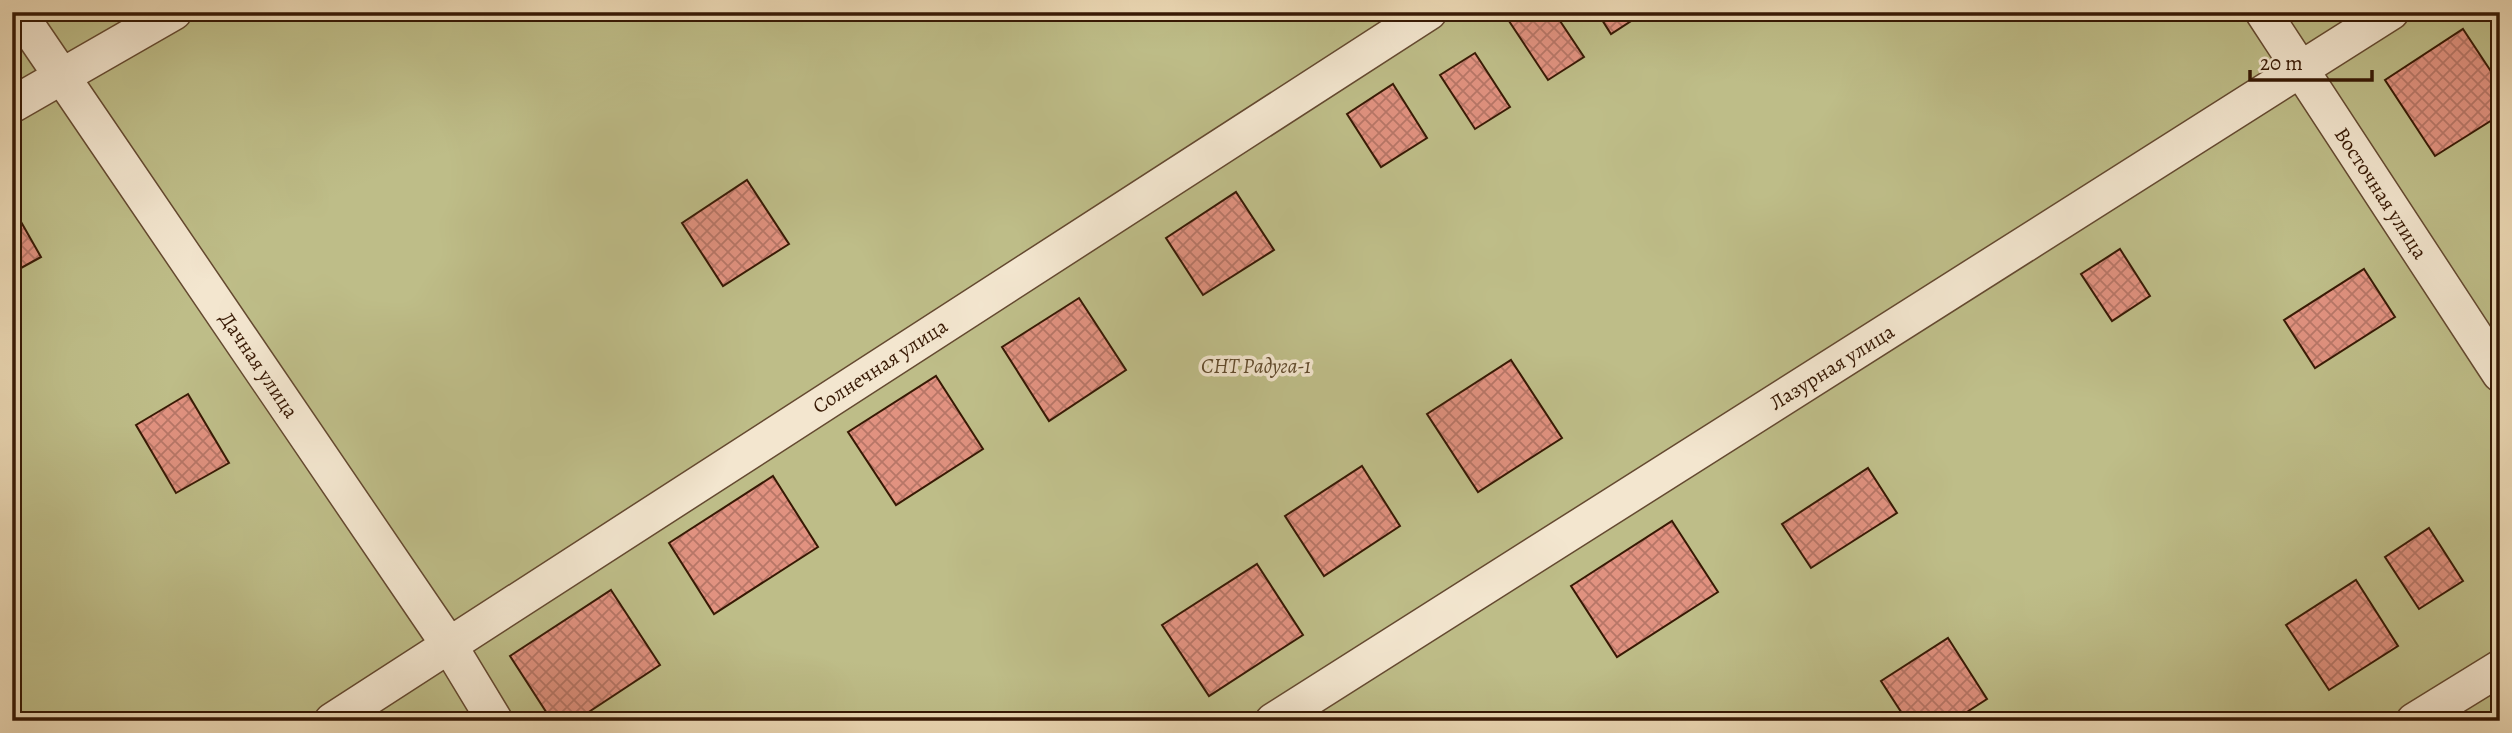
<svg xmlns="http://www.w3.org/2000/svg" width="2512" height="733" viewBox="0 0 2512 733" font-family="Alegreya,serif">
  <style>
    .garden { fill: #bebd88; stroke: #7a6b46; stroke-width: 2 }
    .building { fill: url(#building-cross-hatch); stroke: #371904; stroke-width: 2 }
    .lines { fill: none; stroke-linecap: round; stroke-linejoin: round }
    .minor-casing { stroke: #644930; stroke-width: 38 }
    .minor { stroke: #f3e6cf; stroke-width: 35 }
    .labels { text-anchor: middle; stroke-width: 7; stroke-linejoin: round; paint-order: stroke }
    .street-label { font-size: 21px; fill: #371904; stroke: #f3e6cf }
    .park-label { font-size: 21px; font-style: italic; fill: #604a2c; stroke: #f3e6cf }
  </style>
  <defs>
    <pattern id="building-cross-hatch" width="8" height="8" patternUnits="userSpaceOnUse" patternTransform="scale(1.75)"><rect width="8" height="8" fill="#e19280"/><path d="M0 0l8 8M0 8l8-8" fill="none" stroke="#b77667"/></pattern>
  </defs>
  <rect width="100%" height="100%" fill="#ecd9b5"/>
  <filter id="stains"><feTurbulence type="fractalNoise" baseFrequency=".00286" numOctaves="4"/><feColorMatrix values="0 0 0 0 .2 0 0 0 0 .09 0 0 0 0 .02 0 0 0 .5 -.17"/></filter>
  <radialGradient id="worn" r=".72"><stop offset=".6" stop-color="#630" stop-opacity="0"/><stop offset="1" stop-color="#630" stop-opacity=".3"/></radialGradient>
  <!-- garden -->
  <path class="garden" d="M12,12H2500V721H12Z"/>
  <!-- building -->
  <path class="building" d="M1509,12H1554L1584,57L1548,80L1505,15Z
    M1597,12H1645L1611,34Z
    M2463,29L2500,85V115L2435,156L2385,80Z
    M1475,53L1510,107L1475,129L1440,75Z
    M1393,84L1427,138L1381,167L1347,114Z
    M747,180L789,244L723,286L682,223Z
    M1236,192L1274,250L1203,295L1166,238Z
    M12,206L41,257L12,273Z
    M2120,249L2150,296L2112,321L2081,274Z
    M2364,269L2395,317L2315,368L2284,320Z
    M1079,298L1126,370L1049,421L1002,347Z
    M1511,360L1562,438L1478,492L1427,414Z
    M936,376L983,449L896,505L848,432Z
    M188,394L229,463L176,493L136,425Z
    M1362,466L1400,526L1324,576L1285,516Z
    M1868,468L1897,513L1811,568L1782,524Z
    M773,476L818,547L714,614L669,543Z
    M1672,521L1718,592L1617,657L1571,586Z
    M2429,528L2463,581L2419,609L2385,557Z
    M1257,564L1303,635L1209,696L1162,625Z
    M2356,580L2398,646L2329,690L2286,625Z
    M611,590L660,665L575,721H552L510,656Z
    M1948,638L1987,699L1953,721H1907L1881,681Z"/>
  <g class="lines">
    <!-- minor casing -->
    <g class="minor-casing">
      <path id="minor" d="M18,12L449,645L495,721
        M2263,12L2500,374
        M12,105L174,12
        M332,721L1429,12
        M1273,721L2391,12
        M2414,721L2500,668"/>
    </g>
    <!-- minor -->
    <use href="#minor" class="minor"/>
  </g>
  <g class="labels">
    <!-- street labels -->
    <g class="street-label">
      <text transform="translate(2381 193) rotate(57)" y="7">Восточная улица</text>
      <text transform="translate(259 365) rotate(56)" y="7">Дачная улица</text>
      <text transform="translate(880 366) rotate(-33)" y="7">Солнечная улица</text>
      <text transform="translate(1832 367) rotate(-32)" y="7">Лазурная улица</text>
    </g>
    <!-- park labels -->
    <g class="park-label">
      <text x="1256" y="373">СНТ Радуга-1</text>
    </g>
  </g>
  <!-- margin -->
  <rect width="2512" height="733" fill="none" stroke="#ecd9b5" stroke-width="42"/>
  <rect x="14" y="14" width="2484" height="705" fill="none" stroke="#371904" stroke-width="3.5"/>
  <rect x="21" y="21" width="2470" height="691" fill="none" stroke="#371904" stroke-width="2"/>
  <!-- scale -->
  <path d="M2250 70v10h122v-10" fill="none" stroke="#371904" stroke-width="3.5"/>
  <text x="2260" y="70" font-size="21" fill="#371904" stroke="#f3e6cf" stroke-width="5" paint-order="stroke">20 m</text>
  <rect width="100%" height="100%" filter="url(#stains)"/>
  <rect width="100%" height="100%" fill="url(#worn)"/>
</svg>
